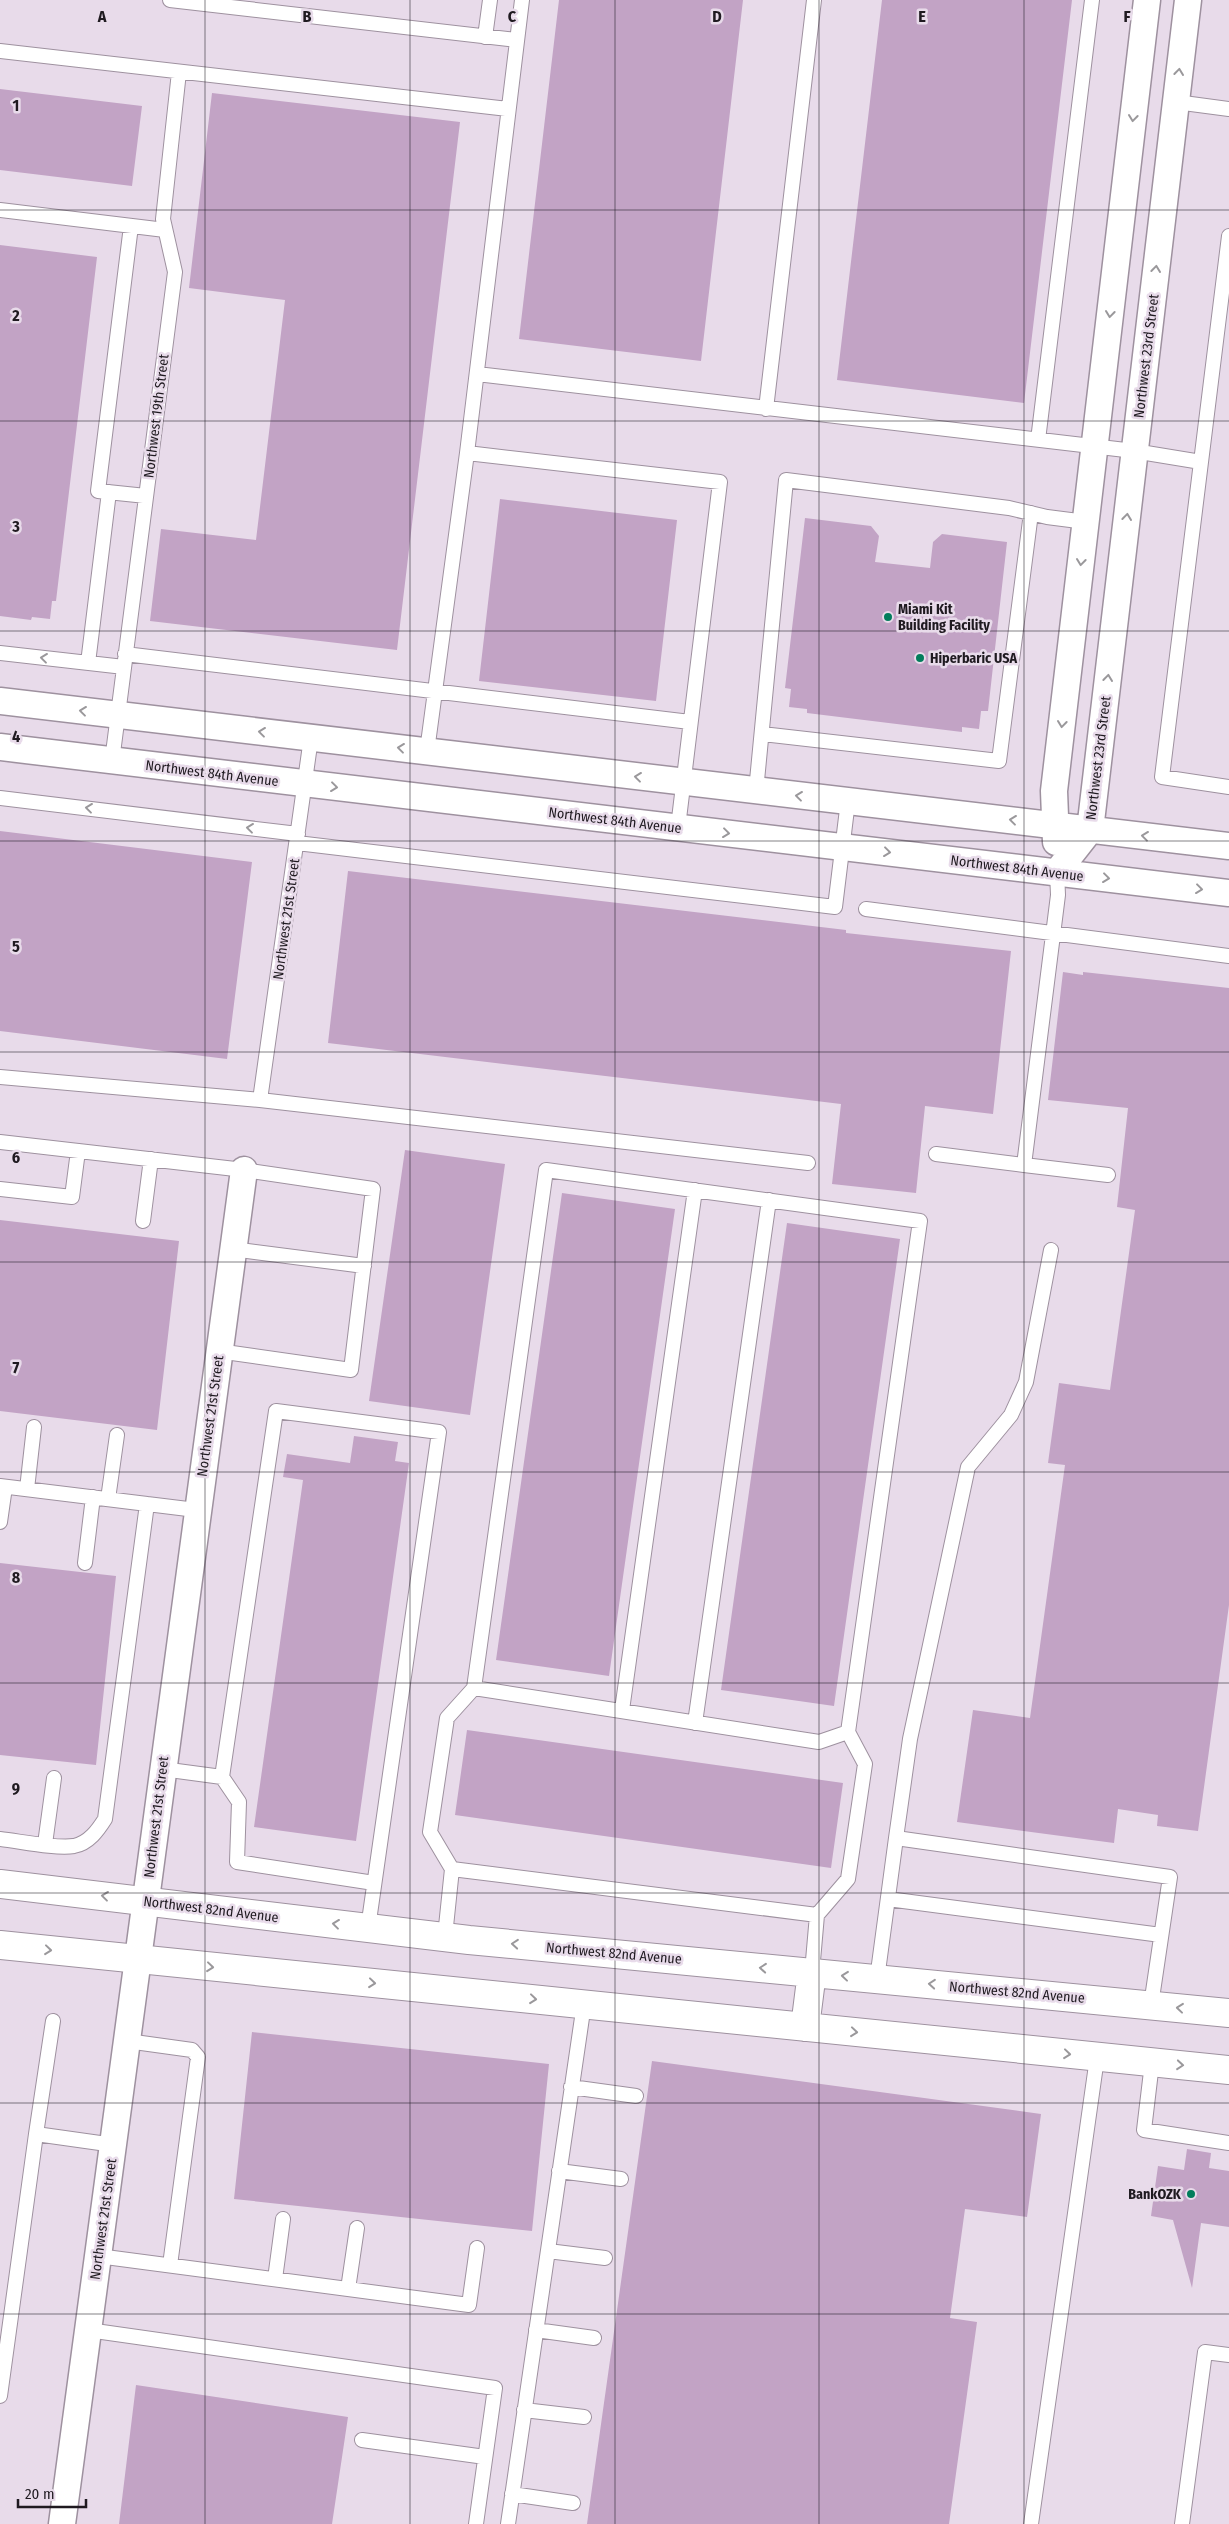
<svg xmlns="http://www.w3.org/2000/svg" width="1229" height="2524" viewBox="0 0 1229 2524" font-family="'Fira Sans Condensed',sans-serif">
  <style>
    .building { fill: #c2a3c5 }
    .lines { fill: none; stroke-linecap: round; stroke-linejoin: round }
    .service-casing { stroke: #9e919f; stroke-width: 16 }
    .minor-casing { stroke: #9e919f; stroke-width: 29 }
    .tertiary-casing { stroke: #9e919f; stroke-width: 30 }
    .service { stroke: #fff; stroke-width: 14 }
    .minor { stroke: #fff; stroke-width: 26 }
    .tertiary { stroke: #fff; stroke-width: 28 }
    .oneway { stroke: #9a989b }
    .grid { fill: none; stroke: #1f1a20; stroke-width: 1; stroke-opacity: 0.55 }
    .poi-dot { fill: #027d5c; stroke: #e8dbea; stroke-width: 2 }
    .labels { text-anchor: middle; stroke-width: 5; stroke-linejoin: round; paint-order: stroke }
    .street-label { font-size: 14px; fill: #1f1a20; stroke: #e8dbea }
    .poi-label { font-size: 14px; font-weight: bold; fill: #1f1a20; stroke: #e8dbea; text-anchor: start }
    .grid-label { font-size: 16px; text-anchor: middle; font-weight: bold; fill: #1f1a20; stroke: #e8dbea; stroke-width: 5; stroke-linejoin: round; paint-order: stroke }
  </style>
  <rect width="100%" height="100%" fill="#e8dbea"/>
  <!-- building -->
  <path class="building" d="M559,0H743L701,361L519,339Z
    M882,0H1072L1024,403L837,380Z
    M0,89L142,106L132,186L0,170Z
    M212,93L460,122L397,650L150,621L161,529L256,540L285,300L189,288Z
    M0,245L97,257L56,601H52L50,619L32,617L31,620L0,616Z
    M500,499L677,520L656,701L479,681Z
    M805,518L871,526L879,536L875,562L930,568L933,542L942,534L1007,542L988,711H981L979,729L962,727V732L807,713V709L789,707L791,689L785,688Z
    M0,831L252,862L227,1059L0,1031Z
    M348,871L846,930V933L1011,951L993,1114L925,1106L916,1193L832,1184L841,1104L328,1043Z
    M1063,972L1083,975V972L1229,988V1605L1198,1831L1157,1826L1158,1815L1118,1809L1114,1843L957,1822L973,1710L1030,1718L1065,1465L1048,1463L1059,1383L1110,1390L1135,1210L1117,1207L1128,1108L1048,1100Z
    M405,1150L505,1164L470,1415L369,1401Z
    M562,1193L675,1209L609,1676L496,1660Z
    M0,1220L179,1241L157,1430L0,1411Z
    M787,1223L900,1239L834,1706L721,1690Z
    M354,1436L398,1442L395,1461L409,1463L356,1841L254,1827L303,1480L283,1477L287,1454L350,1463Z
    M0,1563L116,1576L96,1765L0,1755Z
    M467,1730L843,1783L831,1868L455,1815Z
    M252,2032L549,2064L532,2231L234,2199Z
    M652,2061L1041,2114L1027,2217L965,2209L950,2318L977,2322L949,2524H587Z
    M1187,2149L1211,2153L1209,2168L1229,2171V2227L1201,2223L1192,2288L1173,2220L1151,2216L1158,2166L1184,2170Z
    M136,2385L348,2417L332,2524H119Z"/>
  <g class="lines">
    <!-- service casing -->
    <g class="service-casing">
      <path id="service" d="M170,0L517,40
        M485,37L490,0
        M0,51L508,109
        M1176,102L1229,109
        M0,210L165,230
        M131,226L98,491L146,496
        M1229,236L1162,777L1229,787
        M477,374L1134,451L1201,462
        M766,409L814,0
        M1038,440L1092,0
        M467,453L720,482L678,827
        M0,653L124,667
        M125,654L690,722
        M88,663L109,492
        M762,734L999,761L1031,513
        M427,751L467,453L522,0
        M112,761L175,272L163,219L179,72
        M756,791L786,480L1009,508L1047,517L1086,522
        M0,798L298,834
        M297,843L835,907L848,801
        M1057,872L1058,895L1024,1165L1108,1175
        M866,909L1229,956
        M0,1077L260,1100L808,1163
        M260,1100L311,738
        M0,1142L244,1170L373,1189L351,1370L218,1351
        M936,1154L1024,1165
        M0,1189L72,1197L78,1151
        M143,1221L151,1159
        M232,1249L364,1266
        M0,1486L196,1510
        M27,1489L34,1427
        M108,1499L117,1435
        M0,1522L5,1487
        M85,1563L93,1497
        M474,1688L819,1742L848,1732
        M622,1710L695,1190
        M695,1723L769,1200
        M162,1769L222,1777L276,1411L439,1432L368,1928
        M222,1777L239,1802L237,1862L374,1883
        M896,1838L910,1739L968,1467L1011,1415L1026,1382L1051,1250
        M0,1839C19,1841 56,1849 74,1846C89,1843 98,1830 105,1819L147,1504
        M45,1844L54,1778
        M452,1869L817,1915
        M888,1899L1161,1935
        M445,1936L452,1869L430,1832L447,1718L474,1688L546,1170L920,1221L848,1732L865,1764L848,1879L817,1915L812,1972
        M877,1979L896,1838L1170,1877L1151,2005
        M53,2021L36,2134L114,2145
        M127,2041L192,2050L198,2057L170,2265
        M1152,2063L1144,2130L1229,2143
        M571,2087L636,2096
        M559,2171L621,2179
        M548,2251L605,2258
        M98,2256L469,2305L477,2248
        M275,2279L283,2219
        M348,2289L357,2228
        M88,2330L495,2388L476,2524
        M536,2330L594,2338
        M0,2396L36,2134
        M524,2410L584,2417
        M362,2440L485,2457
        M512,2494L573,2503
        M508,2524L584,2004
        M1031,2524L1097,2058
        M1182,2524L1205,2352L1229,2355"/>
    </g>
    <!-- minor casing -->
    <g class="minor-casing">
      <path id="minor" d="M0,701L1229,846
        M0,747L1229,893
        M1056,842L1054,791L1147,0
        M1057,872L1090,830L1188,0
        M62,2524L244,1170"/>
    </g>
    <!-- tertiary casing -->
    <g class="tertiary-casing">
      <path id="tertiary" d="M0,1884L469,1940L1229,2013
        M0,1945L1229,2070
        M805,2027L812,1972"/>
    </g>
    <!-- service -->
    <use href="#service" class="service"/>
    <!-- minor -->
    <use href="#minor" class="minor"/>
    <!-- tertiary -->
    <use href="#tertiary" class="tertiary"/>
  </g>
  <!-- one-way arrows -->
  <defs><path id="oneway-chevron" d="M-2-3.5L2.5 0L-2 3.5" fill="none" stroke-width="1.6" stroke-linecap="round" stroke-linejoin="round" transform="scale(1.25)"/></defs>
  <g class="oneway">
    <use href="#oneway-chevron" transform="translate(1179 72) rotate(-83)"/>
    <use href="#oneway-chevron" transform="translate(1133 118) rotate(97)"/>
    <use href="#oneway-chevron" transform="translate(1156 269) rotate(-83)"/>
    <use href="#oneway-chevron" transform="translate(1110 314) rotate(97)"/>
    <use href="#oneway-chevron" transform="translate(1127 517) rotate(-83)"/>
    <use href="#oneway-chevron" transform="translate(1081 562) rotate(97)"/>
    <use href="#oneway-chevron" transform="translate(44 658) rotate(-173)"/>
    <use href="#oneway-chevron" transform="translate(1108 678) rotate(-83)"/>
    <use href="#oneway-chevron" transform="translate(83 711) rotate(-173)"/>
    <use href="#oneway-chevron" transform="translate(1062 724) rotate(97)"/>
    <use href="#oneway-chevron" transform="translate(262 732) rotate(-173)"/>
    <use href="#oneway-chevron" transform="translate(401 748) rotate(-173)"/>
    <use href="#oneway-chevron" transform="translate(638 777) rotate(-173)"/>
    <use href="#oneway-chevron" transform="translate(334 787) rotate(7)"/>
    <use href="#oneway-chevron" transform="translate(799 796) rotate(-173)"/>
    <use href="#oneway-chevron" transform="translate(89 808) rotate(-173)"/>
    <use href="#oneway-chevron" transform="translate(1013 820) rotate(-173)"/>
    <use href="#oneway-chevron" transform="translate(250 828) rotate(-173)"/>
    <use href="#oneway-chevron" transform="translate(726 833) rotate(7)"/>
    <use href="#oneway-chevron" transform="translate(1145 836) rotate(-173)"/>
    <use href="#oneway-chevron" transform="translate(887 852) rotate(7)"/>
    <use href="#oneway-chevron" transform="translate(1106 878) rotate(7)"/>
    <use href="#oneway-chevron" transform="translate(1199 889) rotate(7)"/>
    <use href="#oneway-chevron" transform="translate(105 1896) rotate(-173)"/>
    <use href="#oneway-chevron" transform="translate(336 1924) rotate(-173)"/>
    <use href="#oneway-chevron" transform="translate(515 1944) rotate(-175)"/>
    <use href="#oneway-chevron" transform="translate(48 1950) rotate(6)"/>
    <use href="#oneway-chevron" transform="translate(210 1967) rotate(6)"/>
    <use href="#oneway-chevron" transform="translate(763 1968) rotate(-175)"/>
    <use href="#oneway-chevron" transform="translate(845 1976) rotate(-174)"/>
    <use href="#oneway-chevron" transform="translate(372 1983) rotate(6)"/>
    <use href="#oneway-chevron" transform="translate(932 1984) rotate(-175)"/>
    <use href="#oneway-chevron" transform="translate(533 1999) rotate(6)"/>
    <use href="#oneway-chevron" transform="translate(1180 2008) rotate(-174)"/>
    <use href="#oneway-chevron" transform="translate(854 2032) rotate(6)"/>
    <use href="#oneway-chevron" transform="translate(1067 2054) rotate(6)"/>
    <use href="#oneway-chevron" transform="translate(1180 2065) rotate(5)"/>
  </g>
  <!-- grid -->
  <path class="grid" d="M205,0V2524M410,0V2524M615,0V2524M819,0V2524M1024,0V2524M0,210H1229M0,421H1229M0,631H1229M0,841H1229M0,1052H1229M0,1262H1229M0,1472H1229M0,1683H1229M0,1893H1229M0,2103H1229M0,2314H1229"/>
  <!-- markers -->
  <g class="poi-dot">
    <circle cx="888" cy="617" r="5"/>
    <circle cx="920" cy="658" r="5"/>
    <circle cx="1191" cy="2194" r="5"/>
  </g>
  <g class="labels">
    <!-- street labels -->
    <g class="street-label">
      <text transform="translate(1146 356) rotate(-83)" y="5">Northwest 23rd Street</text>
      <text transform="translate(156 416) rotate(-83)" y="5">Northwest 19th Street</text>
      <text transform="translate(1098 758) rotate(-83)" y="5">Northwest 23rd Street</text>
      <text transform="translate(212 773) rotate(7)" y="5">Northwest 84th Avenue</text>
      <text transform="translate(615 820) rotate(7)" y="5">Northwest 84th Avenue</text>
      <text transform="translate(1017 868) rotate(7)" y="5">Northwest 84th Avenue</text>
      <text transform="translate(286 919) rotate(-82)" y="5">Northwest 21st Street</text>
      <text transform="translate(210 1416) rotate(-82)" y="5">Northwest 21st Street</text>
      <text transform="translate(156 1817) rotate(-83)" y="5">Northwest 21st Street</text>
      <text transform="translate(211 1909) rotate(7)" y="5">Northwest 82nd Avenue</text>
      <text transform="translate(614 1953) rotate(5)" y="5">Northwest 82nd Avenue</text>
      <text transform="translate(1017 1992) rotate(5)" y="5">Northwest 82nd Avenue</text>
      <text transform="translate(103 2219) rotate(-82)" y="5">Northwest 21st Street</text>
    </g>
    <!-- poi labels -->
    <g class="poi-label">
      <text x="898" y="614">Miami Kit<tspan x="898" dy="16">Building Facility</tspan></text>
      <text x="930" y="663">Hiperbaric USA</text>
      <text x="1181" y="2199" text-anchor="end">BankOZK</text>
    </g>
  </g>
  <g class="grid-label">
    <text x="102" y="22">A</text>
    <text x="307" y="22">B</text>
    <text x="512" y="22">C</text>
    <text x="717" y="22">D</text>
    <text x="922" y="22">E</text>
    <text x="1127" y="22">F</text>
    <text x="16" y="111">1</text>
    <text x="16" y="321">2</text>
    <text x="16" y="532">3</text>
    <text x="16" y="742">4</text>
    <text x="16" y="952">5</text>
    <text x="16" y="1163">6</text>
    <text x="16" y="1373">7</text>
    <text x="16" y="1583">8</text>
    <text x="16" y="1794">9</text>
  </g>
  <!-- scale -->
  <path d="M18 2499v8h68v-8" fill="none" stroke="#1f1a20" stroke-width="2.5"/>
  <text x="25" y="2499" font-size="15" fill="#1f1a20" stroke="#e8dbea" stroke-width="4" paint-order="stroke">20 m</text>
</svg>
